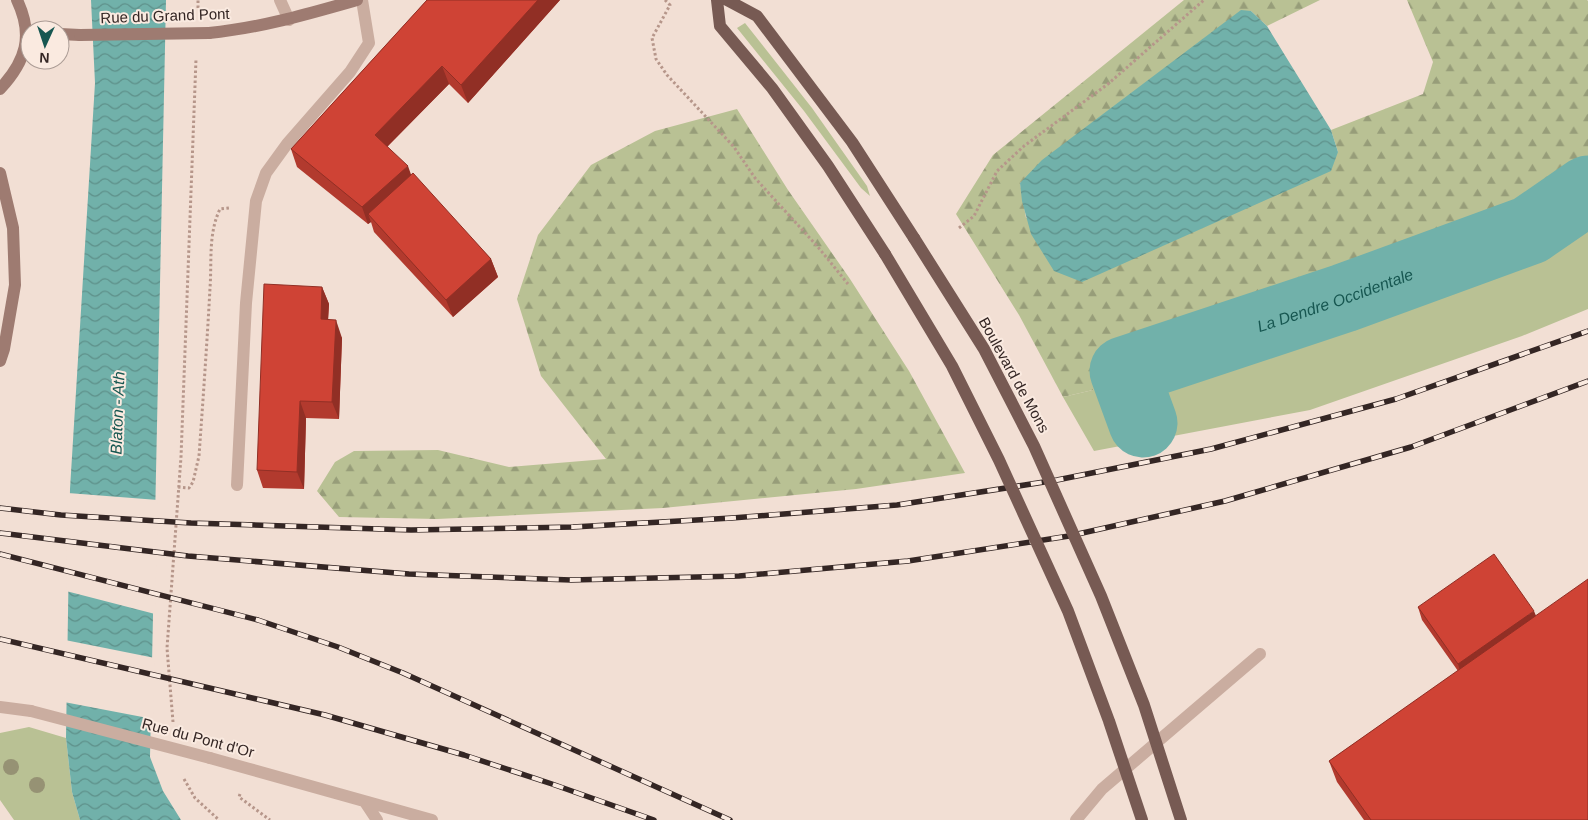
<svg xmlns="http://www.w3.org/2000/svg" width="1588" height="820" viewBox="0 0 1588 820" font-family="Helvetica,sans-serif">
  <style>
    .grass { fill: #b9c194 }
    .forest { fill: url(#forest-firs) }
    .water { fill: url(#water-waves) }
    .pier { fill: #f2dfd4 }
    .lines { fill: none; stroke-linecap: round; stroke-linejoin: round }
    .river { stroke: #71b1aa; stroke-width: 69 }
    .path { stroke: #b6968a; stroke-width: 3; stroke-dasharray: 2.5 2.5; stroke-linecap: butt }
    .lane { stroke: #caada0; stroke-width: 12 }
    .street { stroke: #caada0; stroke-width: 12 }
    .secondary { stroke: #9e7b71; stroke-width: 12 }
    .primary { stroke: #775a53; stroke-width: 12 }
    .rail-casing { stroke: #342624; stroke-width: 5.5 }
    .rail { stroke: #faeae0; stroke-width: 4; stroke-dasharray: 11; stroke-linecap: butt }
    .street-bridge { stroke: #caada0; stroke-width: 12 }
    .secondary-bridge { stroke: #9e7b71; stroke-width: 12 }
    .primary-bridge { stroke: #775a53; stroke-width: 12 }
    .tree { fill: #969274 }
    .wall { fill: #b23a2e }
    .shaded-wall { fill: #912f25 }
    .building { fill: #cf4335; stroke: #912f25 }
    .labels { text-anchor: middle; stroke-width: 4; stroke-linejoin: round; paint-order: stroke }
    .street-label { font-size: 15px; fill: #342624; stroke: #faeae0 }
    .water-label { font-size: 16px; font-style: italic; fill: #175751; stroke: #faeae0 }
  </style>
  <defs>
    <pattern id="forest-firs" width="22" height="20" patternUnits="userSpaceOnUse" patternTransform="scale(1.25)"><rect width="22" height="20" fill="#b9c194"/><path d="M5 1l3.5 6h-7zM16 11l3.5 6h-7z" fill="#979d79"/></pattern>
    <pattern id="water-waves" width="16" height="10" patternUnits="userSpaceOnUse" patternTransform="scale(1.25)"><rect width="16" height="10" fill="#71b1aa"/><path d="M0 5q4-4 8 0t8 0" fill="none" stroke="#5e908a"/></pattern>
  </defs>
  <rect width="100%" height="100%" fill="#f2dfd4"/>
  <!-- grass -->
  <path class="grass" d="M745,23L812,108L867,186L870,196L861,188L804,111L737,28Z
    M1588,221V309L1522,336L1310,410L1094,451L1063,397L1093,390L1545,242Z
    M29,727L66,738L72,792L80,820H14L0,800V733Z"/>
  <!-- forest -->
  <path class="forest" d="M1184,0H1320L1267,26L1251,11L1020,183L1026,218L1338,152L1331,130L1423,94L1433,62L1407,0H1587L1588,1V221L1545,242L1093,390L1063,397L1019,315L956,214L993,155Z
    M737,109L788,190L850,279L909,371L965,473L856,489L663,508L437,519L339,517L317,491L335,462L354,451L438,450L509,467L606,459L541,376L517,299L538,235L591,165L655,131Z"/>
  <!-- water -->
  <path class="water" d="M91,0H166L150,757L163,791L181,820H80L72,792L66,738L70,489L95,83Z
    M1241,10L1251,11L1267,26L1331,130L1338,152L1331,171L1082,282L1054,271L1031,234L1022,201L1020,183L1042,160Z"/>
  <!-- pier -->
  <path class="pier" d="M68,493L158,500L155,614L66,591Z
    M65,640L155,658L153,719L64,702Z"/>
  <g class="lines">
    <!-- river -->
    <path class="river" id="s1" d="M1143,423L1124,371L1344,298L1530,230L1588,190"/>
    <!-- path -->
    <path class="path" d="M665,0L670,5L652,38L656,59L667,75L734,147L755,178L818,247L848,284
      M198,8V0
      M959,228L974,216L997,171L1024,146L1108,84L1204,0
      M178,487L189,488L193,482L199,456C203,400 207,344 210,288C212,261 208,234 220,209L229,208
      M173,722L167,648L181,457L196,59
      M184,779L195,798L219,820
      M240,794L239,797L270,820"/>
    <!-- lane -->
    <path class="lane" d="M1076,820L1102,789L1260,654"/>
    <!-- street -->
    <path class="street" d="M280,0L289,20
      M237,485L246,303L256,201L266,173L287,144L350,72L369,43L362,0
      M0,707L31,711
      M210,758L432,820
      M365,802L377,820"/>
    <!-- secondary -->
    <path class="secondary" d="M209,33C260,28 308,14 357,0
      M60,34L80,35
      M0,89C26,61 34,36 17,0
      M0,173L13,228L15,285L4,349L0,361"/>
    <!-- primary -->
    <path class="primary" d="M717,0L720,26L772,88L828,166L885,254
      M727,0L757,16L852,142L914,238"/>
    <!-- rail casing -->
    <g class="rail-casing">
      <path id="rail" d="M0,508L61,515L191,523L411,530L573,527L732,518L897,505L1057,480L1211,449L1396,399L1588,331
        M0,533L188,556L409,574L571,580L739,576L908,561L1069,536L1225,501L1411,447L1588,381
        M0,554L258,620L338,647L403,673L730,820
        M0,639L325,715L464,755L552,784L654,820"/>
    </g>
    <!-- rail -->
    <use href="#rail" class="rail"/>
    <!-- street-bridge -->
    <path class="street-bridge" d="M31,711L210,758"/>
    <!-- secondary-bridge -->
    <path class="secondary-bridge" d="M80,35L209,33"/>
    <!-- primary-bridge -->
    <path class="primary-bridge" d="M914,238L984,349L1034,446L1101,596L1144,705L1181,820
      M885,254L952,366L999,460L1068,611L1109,721L1142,820"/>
  </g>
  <!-- trees -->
  <g class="tree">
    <circle cx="11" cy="767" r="8"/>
    <circle cx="37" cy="785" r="8"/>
  </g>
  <!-- wall -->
  <path class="wall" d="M427,0H560L468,103L449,84L387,147L411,175L491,259L498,277L453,317L374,232L371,222L368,224L297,167L291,149Z
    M322,287L329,304L328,320L342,338L339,419L306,418L304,489L263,488L257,470Z
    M1418,607L1536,616L1588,820H1364L1337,782L1329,761L1458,671L1422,620Z"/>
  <!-- shaded-wall -->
  <path class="shaded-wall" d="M538,0H560L468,103L461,85Z
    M442,66L449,84L381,153L375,135Z
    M408,166L414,183L368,214L371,222L368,224L362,207Z
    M491,259L498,277L453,317L446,300Z
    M322,287L329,304L327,337L321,319Z
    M336,320L342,338L339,419L332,402Z
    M300,401L306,418L304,489L297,472Z
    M1534,611L1539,623L1462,677L1458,664Z"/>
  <!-- building -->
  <path class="building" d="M427,0H538L461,85L442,66L375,135L408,166L362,207L291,149Z
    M413,173L491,259L446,300L368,214Z
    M264,284L322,287L321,319L336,320L332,402L300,401L297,472L257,470Z
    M1494,554L1534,611L1458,664L1418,607Z
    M1588,579V820H1371L1329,761Z"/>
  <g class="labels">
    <!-- street labels -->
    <g class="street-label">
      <text transform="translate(165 16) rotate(-2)" y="5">Rue du Grand Pont</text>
      <text transform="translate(1014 375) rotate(61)" y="5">Boulevard de Mons</text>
      <text transform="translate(198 738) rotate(15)" y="5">Rue du Pont d'Or</text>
    </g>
    <!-- water labels -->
    <g class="water-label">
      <text dy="6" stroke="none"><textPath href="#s1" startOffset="278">La Dendre Occidentale</textPath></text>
      <text transform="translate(117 413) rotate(-88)" y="6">Blaton - Ath</text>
    </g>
  </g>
  <!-- north arrow -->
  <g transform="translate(45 45) rotate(183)"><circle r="24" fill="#faeae0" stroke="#ab9c95"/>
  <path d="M0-4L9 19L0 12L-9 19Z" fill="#175751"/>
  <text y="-8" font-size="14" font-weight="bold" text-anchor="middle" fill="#342624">N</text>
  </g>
</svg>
